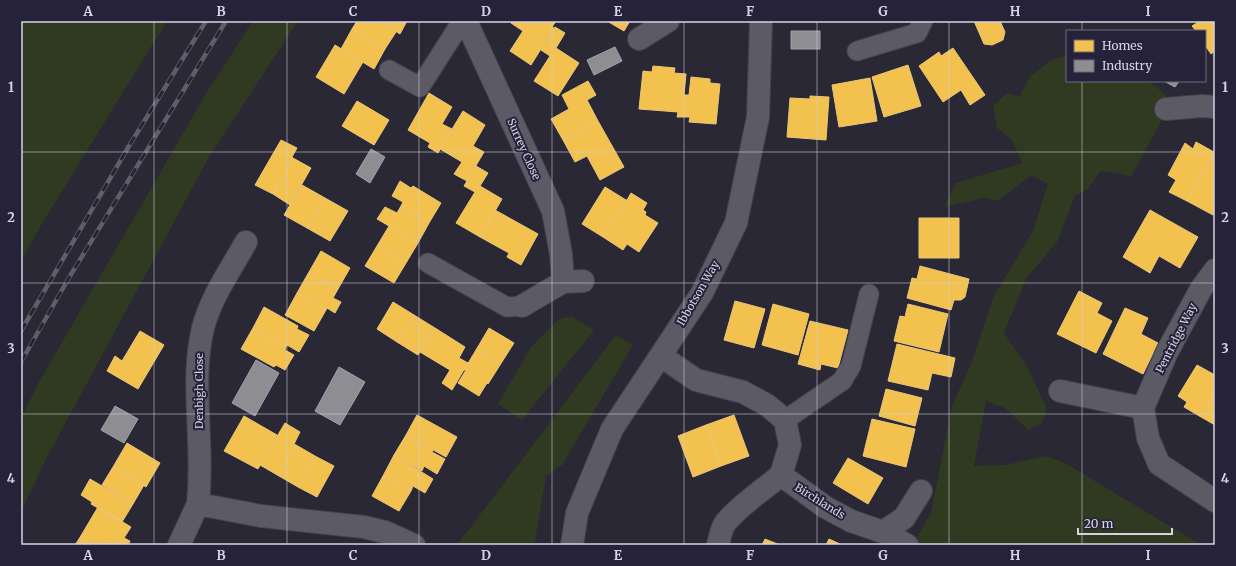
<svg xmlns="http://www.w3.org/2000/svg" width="1236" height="566" viewBox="0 0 1236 566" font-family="Merriweather,serif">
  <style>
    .green { fill: #303a20 }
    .homes { fill: #f2c14e; stroke: #e9c67b }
    .industry { fill: #8d8d92; stroke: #a3a2aa }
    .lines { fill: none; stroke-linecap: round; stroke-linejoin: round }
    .service-casing { stroke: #45434f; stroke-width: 21 }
    .minor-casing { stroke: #45434f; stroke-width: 24 }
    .service { stroke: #5c5a65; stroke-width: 19 }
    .minor { stroke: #5c5a65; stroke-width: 22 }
    .rail-casing { stroke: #605e67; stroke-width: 4.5 }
    .rail { stroke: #26223a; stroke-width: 3; stroke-dasharray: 9; stroke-linecap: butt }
    .grid { fill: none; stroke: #d5d3e3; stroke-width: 1; stroke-opacity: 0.55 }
    .labels { text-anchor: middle; stroke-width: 4; stroke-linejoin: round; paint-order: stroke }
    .street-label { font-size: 11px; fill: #d5d3e3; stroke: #26223a }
    .neatline { fill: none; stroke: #d5d3e3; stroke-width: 1.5 }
    .grid-label { font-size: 13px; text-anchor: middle; font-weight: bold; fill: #d5d3e3 }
  </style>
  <rect width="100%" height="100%" fill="#2a2834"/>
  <!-- green -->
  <path class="green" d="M21,21H167L40,227L21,261Z
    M253,21H298L209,157L45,461L21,512V419L39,382L207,92Z
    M1067,56V81H1151V83L1163,92L1170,105L1131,177L1117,173L1100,171L1088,189L1075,196L1057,242L1026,279L1004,333L1028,368L1047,409L1042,423L1028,430L1005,408L986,401L974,466L1005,465L1046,456L1065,463L1201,545H920L917,537L931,513L952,406L972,362L994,296L1033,231L1048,184L1031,175L998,201L984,198L944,207L956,183L1022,163L1012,140L997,128L993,106L1007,93L1020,96L1030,76L1053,59Z
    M572,316L594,330L522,420L498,404L531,347L559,319Z
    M616,335L633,345L562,465L546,476L535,541L531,545H457Z"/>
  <!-- homes -->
  <path class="homes" d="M357,21H378L396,32L385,49L352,29Z
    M379,21H407L400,34Z
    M513,21H556L552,27L554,28L531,65L510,51L523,31L511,23Z
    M607,21H630L624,31Z
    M974,21H1000L1005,32L1003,40L992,45L984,44Z
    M1200,21H1215V51L1211,54L1205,45V31H1196L1192,26Z
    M555,27L565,33L556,48L579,63L558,96L534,81L550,56L541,50Z
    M352,29L385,49L374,69L341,49Z
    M335,45L363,62L344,94L316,77Z
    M953,48L985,95L970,105L961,90L943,102L919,66L939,52L941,56Z
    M908,65L921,106L884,117L872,77Z
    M653,66L675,68L674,73L686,74L684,95H689L691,77L710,79V83L720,84L716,124L689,122L690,117H677L678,112L639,109L643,71L652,72Z
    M870,78L877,121L839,127L832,85Z
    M588,81L596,95L587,100L598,121L563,140L551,119L569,109L562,95Z
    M429,93L452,107L442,124L452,129L438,153L428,147L430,143L408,130Z
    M810,96L829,97L826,140L787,137L790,98L810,99Z
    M357,101L389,120L374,145L342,126Z
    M463,111L485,125L473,146L484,152L467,181L454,174L462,162L440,149Z
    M598,121L624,167L600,180L587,156L575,162L563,140Z
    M281,140L297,148L292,157L293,158L273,194L255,185Z
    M1196,142L1214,152L1187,201L1169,192L1176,180L1168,175L1185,143L1193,149Z
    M1214,152L1215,153V211L1213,215L1187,201Z
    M293,158L311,168L290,205L273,194Z
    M476,166L488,173L480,186L502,199L480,237L456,223L475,192L464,186Z
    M400,181L411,188L413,186L441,203L429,223L401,206L403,202L392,196Z
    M302,185L325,198L307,228L284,215Z
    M605,187L626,200L603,237L582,224Z
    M631,193L647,203L643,210L646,212L645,215L658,223L639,252L627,244L623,250L603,237L626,200H627Z
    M325,198L348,211L330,241L307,228Z
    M401,206L429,223L418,243L377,219L385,207L397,213Z
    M495,210L538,234L521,265L507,257L509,253L480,237Z
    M1150,210L1198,237L1180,268L1159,256L1150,273L1123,257Z
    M919,218H959V258H919Z
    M389,226L418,243L406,263L377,246Z
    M377,246L406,263L394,283L365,266Z
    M321,251L350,268L338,289L309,272Z
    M920,266L969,279L965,297L961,300H954L951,310L907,298L912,278L917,279Z
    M309,272L338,289L333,298L341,302L335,313L327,308L326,310L297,293Z
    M1079,291L1102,303L1097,313L1112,321L1096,353L1057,334Z
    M297,293L326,310L314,331L285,315Z
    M735,301L765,309L754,348L724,340Z
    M393,302L414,315L397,342L377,329Z
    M773,304L809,314L798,355L762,345Z
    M908,304L948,314L939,352L894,341L900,316L905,317Z
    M264,307L298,326L297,329L309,335L299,352L287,345L286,347L253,328Z
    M1125,308L1148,318L1141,334L1158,343L1143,374L1103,354Z
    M414,315L435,328L418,355L397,342Z
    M810,321L848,330L838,368L821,364L820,370L798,364Z
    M253,328L286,347L285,350L294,355L285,370L276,365L274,367L241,349Z
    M435,328L465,347L459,358L468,363L452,390L442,383L450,370L420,352Z
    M489,328L514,343L500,365L476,350Z
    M140,331L164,345L138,389L107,371L115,356L122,361Z
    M897,344L955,358L951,377L932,373L928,390L888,381Z
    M476,350L500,365L488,384L487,383L479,396L458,383L466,370H464Z
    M1197,365L1215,375V393L1201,417L1184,407L1187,402L1178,396Z
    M886,389L922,398L915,426L879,416Z
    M1215,393V425L1201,417Z
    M417,415L457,437L446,457L406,435Z
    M734,415L749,456L721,466L706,425Z
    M244,416L277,435L258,469L224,451Z
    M872,419L915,429L906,467L863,456Z
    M285,423L300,432L294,444L296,445L279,476L260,465Z
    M706,425L721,466L693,477L678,436Z
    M406,435L433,450L432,452L445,459L437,474L424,466L422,471L394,455Z
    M127,443L160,463L146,487L113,467Z
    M296,445L315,456L298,487L279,476Z
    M394,455L433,479L425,493L413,486L411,491L383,476Z
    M315,456L334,466L317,497L298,487Z
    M848,458L883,478L868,504L833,483Z
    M113,467L144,485L133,504L102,485Z
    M383,476L411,491L399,511L372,496Z
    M90,479L133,504L122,522L91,504L92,502L81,495Z
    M98,507L131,527L124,538L130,541L128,545H112L109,543L108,545H89L79,539Z
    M79,539L89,545H75Z
    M765,539L780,545H762Z
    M829,539L842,545H826Z"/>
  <!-- industry -->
  <path class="industry" d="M791,31H820V49H791Z
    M615,47L622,61L594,75L587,60Z
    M1164,81H1179L1175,87Z
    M371,149L385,157L370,183L356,174Z
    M256,360L279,373L255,416L232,403Z
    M339,367L365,382L340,425L315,411Z
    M115,406L138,419L124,443L101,430Z"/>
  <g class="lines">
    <!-- service casing -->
    <g class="service-casing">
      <path id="service" d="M857,51L917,33L923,21
        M389,70L420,87L462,21
        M428,263L507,307L522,306
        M785,420L842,381L851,366L869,294"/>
    </g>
    <!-- minor casing -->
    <g class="minor-casing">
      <path id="minor" d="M466,21L553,211L561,254L563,282L522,306
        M639,39L668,21
        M1166,109L1202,106L1215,107
        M246,242C231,269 211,297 203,328C194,365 198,403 199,440C200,461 200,483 198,504L261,516L364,527L385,532L414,545
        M1215,270L1201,289L1167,352L1143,408L1148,438L1159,464L1215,501
        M563,282L583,281
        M661,356L696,380L743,392L767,405L785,420L790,445L781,475
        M1060,391L1143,408
        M883,532L904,518L921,491
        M179,545L198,504
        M572,545L577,513L612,429L702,293L736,223L758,117L761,21
        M718,545C720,537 721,528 726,522C741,504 763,490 781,475L825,507L851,521L883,532L907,545"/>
    </g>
    <!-- service -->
    <use href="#service" class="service"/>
    <!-- minor -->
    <use href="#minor" class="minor"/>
    <!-- rail casing -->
    <g class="rail-casing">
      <path id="rail" d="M21,331L129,146L206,21
        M21,362L70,276L226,21"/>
    </g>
    <!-- rail -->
    <use href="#rail" class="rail"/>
  </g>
  <!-- grid -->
  <path class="grid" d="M154,21V545M287,21V545M419,21V545M552,21V545M684,21V545M817,21V545M949,21V545M1082,21V31M1082,81V545M21,152H1215M21,283H1215M21,414H1215"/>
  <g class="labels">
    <!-- street labels -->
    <g class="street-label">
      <text transform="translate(524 149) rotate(66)" y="4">Surrey Close</text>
      <text transform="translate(698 293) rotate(-60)" y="4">Ibbotson Way</text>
      <text transform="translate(1176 338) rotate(-63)" y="4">Pentridge Way</text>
      <text transform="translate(199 391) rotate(-90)" y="4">Denbigh Close</text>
      <text transform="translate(820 501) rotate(32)" y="4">Birchlands</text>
    </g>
  </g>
  <!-- border -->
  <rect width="1236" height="566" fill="none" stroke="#26223a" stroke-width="44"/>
  <!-- legend -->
  <rect x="1066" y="30" width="140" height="52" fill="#26223a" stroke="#6c697e"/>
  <rect x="1074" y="40" width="20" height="12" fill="#f2c14e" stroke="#6c697e"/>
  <text x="1102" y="50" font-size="12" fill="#d5d3e3">Homes</text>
  <rect x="1074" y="60" width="20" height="12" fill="#8d8d92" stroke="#6c697e"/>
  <text x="1102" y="70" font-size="12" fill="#d5d3e3">Industry</text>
  <!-- scale -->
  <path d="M1078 528v6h94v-6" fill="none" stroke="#d5d3e3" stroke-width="2"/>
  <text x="1084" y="528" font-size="12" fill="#d5d3e3" stroke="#26223a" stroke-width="3" paint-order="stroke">20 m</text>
  <rect x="22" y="22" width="1192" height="522" class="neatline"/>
  <g class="grid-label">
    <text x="88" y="16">A</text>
    <text x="221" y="16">B</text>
    <text x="353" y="16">C</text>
    <text x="486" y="16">D</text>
    <text x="618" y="16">E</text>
    <text x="750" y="16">F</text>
    <text x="883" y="16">G</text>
    <text x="1015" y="16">H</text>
    <text x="1148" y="16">I</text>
    <text x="11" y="92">1</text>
    <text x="1225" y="92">1</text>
    <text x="11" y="222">2</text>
    <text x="1225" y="222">2</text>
    <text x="11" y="353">3</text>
    <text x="1225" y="353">3</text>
    <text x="11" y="483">4</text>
    <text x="1225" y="483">4</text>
    <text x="88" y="560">A</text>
    <text x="221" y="560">B</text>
    <text x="353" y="560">C</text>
    <text x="486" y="560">D</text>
    <text x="618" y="560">E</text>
    <text x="750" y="560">F</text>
    <text x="883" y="560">G</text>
    <text x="1015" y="560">H</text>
    <text x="1148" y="560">I</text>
  </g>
</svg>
